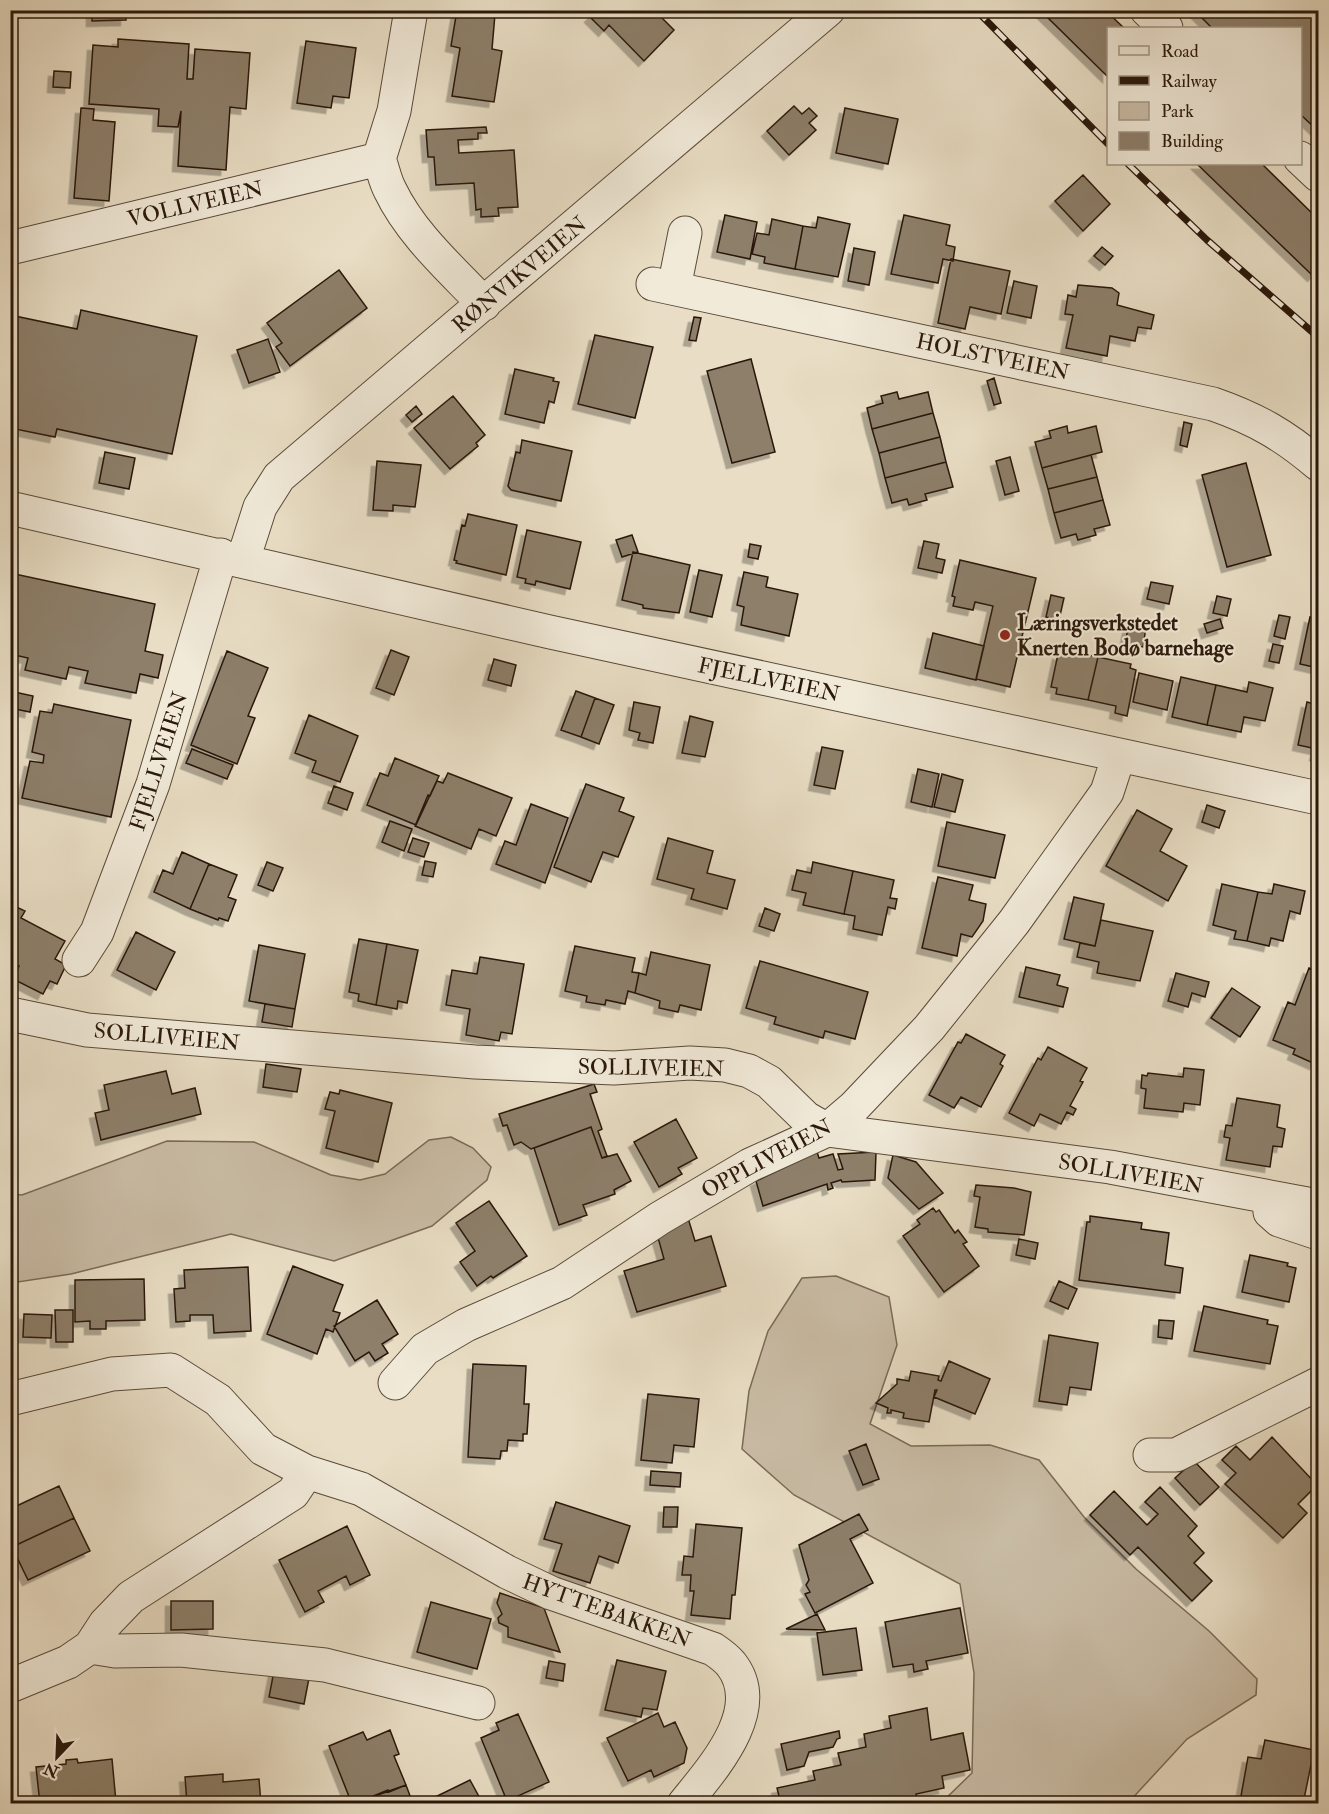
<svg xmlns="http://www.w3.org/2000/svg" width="1329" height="1814" viewBox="0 0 1329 1814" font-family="'IM FELL Double Pica',serif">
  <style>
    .green { fill: #c9bca5; stroke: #7a6a58; stroke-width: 1.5 }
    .building { fill: #8d7f6b; stroke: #2a180a; stroke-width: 1.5; filter: url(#shadow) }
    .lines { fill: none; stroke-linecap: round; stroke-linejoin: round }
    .minor-casing { stroke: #5a4a39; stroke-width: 35 }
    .minor { stroke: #f1ead9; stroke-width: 33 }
    .rail-casing { stroke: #2a180a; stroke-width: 7 }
    .rail { stroke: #f1ead9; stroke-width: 4.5; stroke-dasharray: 14; stroke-linecap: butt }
    .poi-dot { fill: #8f2418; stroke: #f1ead9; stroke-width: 2 }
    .labels { text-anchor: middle; stroke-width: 4.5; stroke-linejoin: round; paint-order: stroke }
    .street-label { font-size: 22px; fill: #2a180a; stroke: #f1ead9 }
    .poi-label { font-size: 22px; font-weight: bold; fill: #2a180a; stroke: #f1ead9; text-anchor: start }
  </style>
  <defs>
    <filter id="shadow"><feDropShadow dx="-5.5" dy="5.5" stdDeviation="0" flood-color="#0004"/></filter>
  </defs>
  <rect width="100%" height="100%" fill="#e9dec5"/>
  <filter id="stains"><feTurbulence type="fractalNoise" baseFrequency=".00333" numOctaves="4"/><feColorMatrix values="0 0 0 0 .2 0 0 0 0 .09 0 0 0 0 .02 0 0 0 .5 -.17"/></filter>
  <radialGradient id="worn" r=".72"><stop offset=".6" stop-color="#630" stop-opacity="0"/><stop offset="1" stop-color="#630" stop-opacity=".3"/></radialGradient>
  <!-- green -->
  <path class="green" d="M451,1137L473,1148L491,1167L487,1180L432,1226L334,1261L231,1234L71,1274L11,1283V1194L22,1195L167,1141L254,1142L331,1175L360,1180L385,1174L429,1140Z
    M836,1276L889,1297L897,1345L870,1424L911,1446L990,1445L1039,1460L1084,1517L1136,1569L1209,1631L1257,1679L1256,1695L1187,1739L1128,1803H941L972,1773L974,1673L960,1584L794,1495L742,1449L749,1391L768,1331L802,1278Z"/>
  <!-- building -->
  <path class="building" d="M10,10H16L10,63Z
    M92,10H126V20L92,21Z
    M457,10L495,14L492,49L502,51L494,102L452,96L460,48L451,46Z
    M597,10H654L674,30L644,61L609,25L604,31L590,17Z
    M1043,10H1105L1124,28H1108V77L1042,12Z
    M1194,10H1315L1318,13V131L1300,114V28H1212Z
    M118,39L189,44L187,79H193L195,49L250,53L246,109L230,107L226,170L178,166L181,111L178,127L158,126L159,109L89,104L93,45L118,47Z
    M306,41L356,48L349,98L333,96L331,108L297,103Z
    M54,71L71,72L70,88L53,87Z
    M10,99L15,100L13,128H10Z
    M794,106L802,114L809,108L817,116L809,123L816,130L789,155L767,131Z
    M81,108L94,109L93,120L115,122L109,201L74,198Z
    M845,108L898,119L888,164L836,153Z
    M486,127L487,133H478V139L458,140L459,153L514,150L518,207L498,208L499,216L481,217V209L476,210L474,183L436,185L434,157H428L426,130Z
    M1197,164H1262L1318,219V270L1313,276Z
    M1083,175L1110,204L1083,231L1055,201Z
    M725,215L757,222L750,259L717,252Z
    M904,215L950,225L946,245L955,247L953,261L943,259L938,283L891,274Z
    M818,217L850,224L838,277L795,269L803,226L816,228Z
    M772,219L803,226L795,269L764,263L765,257L752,254L757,233L769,235Z
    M1102,247L1113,256L1105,265L1094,256Z
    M854,248L875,252L869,285L848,281Z
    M951,259L1010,271L1001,314L970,307L965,329L938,323Z
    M339,270L367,308L290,366L276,347L282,343L267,323Z
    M1014,281L1037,286L1031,318L1007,313Z
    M1078,285L1112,288L1119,293L1117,305L1154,315L1151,329L1138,327L1135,341L1110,336L1107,356L1066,348L1073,315L1065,314L1068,295L1076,297Z
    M81,310L197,336L172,454L57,429L55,437L10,428V315L77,329Z
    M694,317L701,318L696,341L689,340Z
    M595,335L653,347L635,418L578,404Z
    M268,339L280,372L249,383L237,350Z
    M751,359L775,452L732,463L707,371Z
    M515,369L554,378L553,381L559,382L554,403L549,401L544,423L505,414Z
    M994,378L1001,403L994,405L987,381Z
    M897,392L899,399L928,392L933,413L872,429L867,408L883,403L881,396Z
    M453,396L485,435L476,443L478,446L450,469L414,428Z
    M416,406L422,414L412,422L406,415Z
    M933,413L940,437L879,453L872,429Z
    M1184,422L1192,424L1187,447L1180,445Z
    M1067,426L1068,433L1096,426L1102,452L1042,468L1035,442L1051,438L1049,431Z
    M940,437L946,462L885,478L879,453Z
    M522,440L572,451L561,501L511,490L508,486L516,452L520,453Z
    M105,452L135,458L129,489L99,483Z
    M1091,455L1097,477L1048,489L1042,468Z
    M1010,457L1019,491L1005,495L996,461Z
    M377,461L421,465L415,507L393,505V511L373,510Z
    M946,462L953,487L925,494L927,500L909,505L907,499L892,503L885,478Z
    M1246,463L1271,555L1227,567L1202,475Z
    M1097,477L1103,500L1054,513L1048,489Z
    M1103,500L1110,525L1094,529L1096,535L1078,540L1076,534L1061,538L1054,513Z
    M468,514L517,525L506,575L456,563L457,561L454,560L462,525L465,526Z
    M527,530L581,542L570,589L536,581L535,585L525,583L526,579L517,577Z
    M632,535L638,552L622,557L616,540Z
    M924,541L939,544L936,558L945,560L942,573L918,568Z
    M750,544L761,546L758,559L748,557Z
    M633,552L690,565L679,613L643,608V605L622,600Z
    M960,560L1036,578L1010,687L976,679L993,606L975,602L973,610L953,606L955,597L952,596Z
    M699,570L722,575L712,617L690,612Z
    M744,572L768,577L766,587L798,594L789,636L741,625L744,607L737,605Z
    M10,573L155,604L145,651L163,655L158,678L140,674L136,693L85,683L88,671L69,667L66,679L25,670L28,658L10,654Z
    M1151,582L1173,586L1169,604L1147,599Z
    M1051,595L1064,598L1059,620L1046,617Z
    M1217,596L1231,599L1227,616L1213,613Z
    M1279,615L1290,617L1285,639L1274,636Z
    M1310,617L1318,619V668L1300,664Z
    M1220,619L1223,628L1207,633L1204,624Z
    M1129,623L1146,627L1143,647L1125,644Z
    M933,633L984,646L976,680L925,668Z
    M1273,644L1283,646L1279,663L1269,661Z
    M391,650L409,657L394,695L376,688Z
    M1066,650L1098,657L1088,700L1056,694L1057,688L1051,687L1058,654L1065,656Z
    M227,651L268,668L248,716L255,718L237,764L191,745Z
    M1098,657L1131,664L1130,668L1136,670L1127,716L1115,713L1116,706L1088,700Z
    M494,659L516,665L511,686L488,680Z
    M1139,673L1173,681L1167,710L1133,702Z
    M1181,677L1216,685L1207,725L1172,717Z
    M1249,682L1273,688L1265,721L1244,717L1241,732L1207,725L1216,685L1247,692Z
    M10,691L33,696L30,712L10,708Z
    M576,691L595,698L581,737L561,730Z
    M595,698L614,705L599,744L581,737Z
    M634,702L660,707L653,743L638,740L640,733L629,730Z
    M1307,702L1318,705V756L1315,755L1317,749L1298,745Z
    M54,704L131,720L111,817L22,798L30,761L43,763L44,755L32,752L40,711L52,713Z
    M309,715L358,736L340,782L312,772L316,761L295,753Z
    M690,716L713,722L705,757L682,753Z
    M822,747L843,751L835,789L814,785Z
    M192,749L233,765L227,779L186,763Z
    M395,758L439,776L416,825L367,805L380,773L388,776Z
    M918,769L939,774L932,807L911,802Z
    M448,773L512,798L496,836L479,829L471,849L415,826L428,795L430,796L437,781L443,783Z
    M942,774L963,780L955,812L934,807Z
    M586,784L624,798L619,811L634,817L618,857L603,852L591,882L554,867Z
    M334,786L353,793L347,810L328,803Z
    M531,804L568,818L545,883L496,864L505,841L516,845Z
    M1207,805L1225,811L1219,828L1202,822Z
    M1137,810L1172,829L1160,851L1187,866L1168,901L1106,866Z
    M390,821L412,829L404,851L382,842Z
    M947,822L1005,835L995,878L938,866Z
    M413,838L429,843L424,857L408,852Z
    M668,838L713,851L707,873L735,880L727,909L691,899L694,889L657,879Z
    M182,852L209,864L190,909L154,892L163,870L173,874Z
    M425,861L436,863L433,877L422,875Z
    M267,862L283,868L273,891L258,885Z
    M813,862L853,871L844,914L803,905L806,893L792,890L797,870L811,873Z
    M209,864L237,875L228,897L236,900L228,921L219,918L218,920L190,909Z
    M853,871L894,880L890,898L897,899L895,909L888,907L882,935L853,929L855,916L844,914Z
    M938,877L973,885L969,900L986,904L983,921L972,937L961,934L957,956L922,948Z
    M1222,884L1258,892L1247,941L1234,939L1236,931L1213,925Z
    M1274,884L1305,891L1300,914L1290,911L1283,941L1271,938L1269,946L1247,941L1258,892L1272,894Z
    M1074,897L1104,904L1095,946L1064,939Z
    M10,904L25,911L21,918L65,941L55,959L66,965L57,984L50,981L43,994L13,979L19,966L10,964Z
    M765,908L780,914L774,931L759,926Z
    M1101,920L1153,931L1140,981L1097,973L1099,962L1077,957L1080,943L1095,946Z
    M136,932L175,952L156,990L117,970Z
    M359,939L387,944L376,1005L358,1001L359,994L349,992Z
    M387,944L418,950L407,1003L398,1001L397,1009L376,1005Z
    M259,945L305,954L295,1009L249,1001Z
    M575,946L635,958L632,972L639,973L635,993L628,991L625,1004L606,1000L605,1005L586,1002L587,996L565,991Z
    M651,952L710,965L701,1010L680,1005L678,1012L659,1008L660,1001L635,993L639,973L646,975Z
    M480,957L524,964L512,1034L501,1032L499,1041L466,1035L470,1009L446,1005L452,970L477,974Z
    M760,961L868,992L855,1039L825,1031L823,1038L774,1024L776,1017L746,1008Z
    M1026,967L1060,975L1057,985L1068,988L1063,1007L1019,997Z
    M1309,968L1318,972V1055L1315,1064L1293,1054L1295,1049L1273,1040L1288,1002L1295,1005Z
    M1176,973L1209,982L1205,997L1192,993L1188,1007L1168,1001Z
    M1232,988L1260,1007L1240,1037L1211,1018Z
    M265,1004L295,1009L292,1027L262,1022Z
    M966,1034L1005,1055L1000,1064L1003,1066L981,1107L961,1097L954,1108L929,1095L958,1042L961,1043Z
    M1048,1047L1087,1068L1080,1081L1083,1082L1070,1106L1076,1109L1073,1115L1067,1112L1061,1124L1040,1114L1034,1126L1009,1113L1038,1058L1041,1060Z
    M266,1064L301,1069L297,1092L263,1087Z
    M1184,1068L1204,1070L1200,1105L1184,1103L1183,1112L1144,1108L1146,1089L1141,1088L1142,1075L1147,1076L1148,1073L1183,1077Z
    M166,1071L172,1094L195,1088L201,1114L101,1140L95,1113L109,1110L104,1085Z
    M594,1084L597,1092L590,1094L602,1129L598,1131L607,1156L602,1158L591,1127L531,1149L521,1142L514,1145L507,1125L503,1126L499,1114Z
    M340,1090L392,1103L378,1162L326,1148L335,1111L325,1109L330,1092L339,1094Z
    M1237,1098L1280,1105L1277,1127L1285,1129L1282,1147L1273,1146L1270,1167L1226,1160L1230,1138L1224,1137L1226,1125L1232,1126Z
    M676,1119L697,1158L678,1168L682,1174L659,1187L634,1142Z
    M591,1127L602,1158L617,1154L631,1181L614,1190L615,1194L583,1205L587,1215L559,1225L534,1148Z
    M817,1152L819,1158L833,1154L838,1170L843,1169L838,1154L876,1152L875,1180L842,1182L841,1180L831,1183L833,1188L828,1190L827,1184L763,1206L756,1181Z
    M893,1155L916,1162L943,1193L919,1209L888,1178Z
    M976,1185L1014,1188L1031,1192L1024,1235L988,1232V1229L975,1227L980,1197L974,1196Z
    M489,1201L527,1256L493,1278L491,1276L477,1286L460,1262L475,1251L456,1223Z
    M933,1208L936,1212L939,1210L955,1233L958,1230L967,1242L963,1244L979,1266L944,1292L903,1236L920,1224L917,1220Z
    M1090,1216L1142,1223L1141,1229L1169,1233L1165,1265L1183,1268L1180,1293L1079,1280L1087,1222H1090Z
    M688,1218L695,1241L711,1236L726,1286L637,1312L624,1271L664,1259L657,1234Z
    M1019,1239L1038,1243L1035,1259L1016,1255Z
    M1250,1255L1288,1263L1287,1266L1296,1268L1289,1302L1242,1292Z
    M293,1266L343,1285L333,1311L340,1313L333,1332L326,1329L317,1354L267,1334Z
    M248,1267L251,1331L214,1333L213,1315H190V1321L176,1322L174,1289L185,1288L184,1270Z
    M144,1279L145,1320L106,1321V1329H90V1321L75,1322V1280Z
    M1059,1281L1077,1289L1068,1309L1050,1301Z
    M377,1300L398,1334L382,1344L388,1353L375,1361L369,1352L355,1361L334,1326Z
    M1204,1306L1268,1320L1267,1324L1278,1326L1270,1364L1194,1351Z
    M55,1310H73V1342H56Z
    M24,1314L52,1315L51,1338L23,1337Z
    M1159,1320L1174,1321L1172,1339L1158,1337Z
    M1049,1335L1098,1343L1091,1390L1070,1387L1067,1405L1039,1401Z
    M949,1361L990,1379L975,1414L934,1397L937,1390H935L929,1422L903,1418L904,1413L891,1410V1413H887L888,1408L876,1403L897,1384V1379L909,1381L911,1371L939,1376L938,1380L941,1381Z
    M473,1364L526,1366L524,1404H529L527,1434H523V1441L508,1440L507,1451H501L500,1459L468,1457Z
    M648,1394L699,1399L694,1447L674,1445L672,1463L641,1460Z
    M1272,1437L1317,1485L1298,1504L1307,1513L1283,1538L1225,1484L1236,1473L1222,1460L1236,1446L1250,1460Z
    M866,1444L879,1479L863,1485L849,1451Z
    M1194,1461L1219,1487L1200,1505L1175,1478Z
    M651,1471L681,1473L680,1487L650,1485Z
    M59,1486L74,1518L10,1548V1509Z
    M1160,1487L1197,1526L1188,1536L1204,1553L1194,1563L1212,1581L1192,1601L1138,1547L1130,1555L1090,1515L1114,1491L1147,1525L1158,1514L1145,1502Z
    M556,1502L630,1526L618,1563L599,1556L590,1583L553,1571L562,1544L544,1539Z
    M664,1507H678L677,1527H663Z
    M859,1514L868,1530L850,1539L873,1583L815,1613L805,1594L810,1592L806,1585L809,1580L799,1545Z
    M74,1518L90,1551L28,1580L12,1547Z
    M696,1524L742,1528L735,1595H732L730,1619L691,1615L694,1591H690L691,1575H682L684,1556L693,1557Z
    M347,1526L370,1575L350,1585L346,1576L318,1591L324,1602L305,1612L279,1560Z
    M500,1593L544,1608L560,1652L508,1637V1627L499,1623L498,1618L502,1614L497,1603Z
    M171,1601H213V1629L171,1630Z
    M431,1602L491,1619L477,1669L417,1652Z
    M960,1608L968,1653L926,1661L928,1669L914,1672L913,1664L893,1667L885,1622Z
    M817,1614L825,1630L786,1629Z
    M856,1628L862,1670L823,1675L817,1633Z
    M617,1660L666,1671L657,1710L643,1708L641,1717L605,1710Z
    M549,1661L565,1664L563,1681L546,1678Z
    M274,1671L309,1678L304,1704L269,1697Z
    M927,1708L931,1740L963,1733L970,1770L942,1776L944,1788L916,1794L918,1804H781L777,1788L815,1780L813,1771L841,1765L838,1753L866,1747L864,1734L891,1728L889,1716Z
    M658,1713L664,1727L675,1722L687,1748L684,1763L654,1777L651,1770L628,1781L607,1738Z
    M518,1714L549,1782L507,1801L481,1738L499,1730L496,1723Z
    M390,1730L399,1754L394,1756L406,1785L352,1804L329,1746L363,1732L367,1740Z
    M839,1731L840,1738L837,1739L833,1747L809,1752L804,1766L787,1770L781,1744Z
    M1265,1740L1314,1750L1303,1804H1252L1253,1799L1241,1796L1248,1757L1261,1759Z
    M77,1759L78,1763L112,1759L116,1802L40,1804L36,1767L66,1764V1760Z
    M223,1774V1782L259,1779L261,1804H187L185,1777Z
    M470,1780L483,1804L425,1802Z
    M406,1785L413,1804H354L388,1790L389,1792Z"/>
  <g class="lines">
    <!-- minor casing -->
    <g class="minor-casing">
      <path id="minor" d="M1147,10L1166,28
        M1300,158L1318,175
        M379,159C383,169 385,181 390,190C411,234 451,269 484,304
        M10,248L379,159L394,111L411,10
        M653,284L1213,404C1256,419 1284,435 1318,464
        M674,288L685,233
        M10,508L550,632L1318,798
        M243,560L260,507L279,477L828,10
        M79,960L97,932L153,784L221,555
        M10,1014L87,1030L475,1062L614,1068L690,1063L725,1065L749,1071L769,1082L806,1118L827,1130L1110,1167L1318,1206
        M1269,1201L1270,1212L1279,1220L1318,1233
        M395,1383L425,1349L466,1325L562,1283L660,1218L750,1165L827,1130L854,1107L929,1028L1014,922L1107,792L1119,755
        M10,1399L112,1374L171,1370L218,1400L263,1449L307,1472L361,1489L507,1572L551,1593L713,1649C719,1653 726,1658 731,1664C767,1710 711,1770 684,1804
        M1150,1455H1176L1318,1384
        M90,1647L115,1651L181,1650L325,1665L478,1703
        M10,1686L68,1662L90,1647L105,1624L131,1597L293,1493L307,1472"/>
    </g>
    <!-- minor -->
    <use href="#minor" class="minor"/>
    <!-- rail casing -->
    <g class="rail-casing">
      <path id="rail" d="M976,10L1108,144
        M1128,164L1207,240L1318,337"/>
    </g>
    <!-- rail -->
    <use href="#rail" class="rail"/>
  </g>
  <!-- markers -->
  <circle class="poi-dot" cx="1005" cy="635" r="6"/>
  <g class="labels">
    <!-- street labels -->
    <g class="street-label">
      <text transform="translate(195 203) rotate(-13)" y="8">VOLLVEIEN</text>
      <text transform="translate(519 274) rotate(-40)" y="8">RØNVIKVEIEN</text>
      <text transform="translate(993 356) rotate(12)" y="8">HOLSTVEIEN</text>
      <text transform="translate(769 679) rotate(12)" y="8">FJELLVEIEN</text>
      <text transform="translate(158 761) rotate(-72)" y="8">FJELLVEIEN</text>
      <text transform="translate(167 1036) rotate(5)" y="8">SOLLIVEIEN</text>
      <text transform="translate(651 1067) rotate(1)" y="8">SOLLIVEIEN</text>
      <text transform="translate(766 1158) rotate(-28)" y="8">OPPLIVEIEN</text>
      <text transform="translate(1131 1173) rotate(10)" y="8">SOLLIVEIEN</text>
      <text transform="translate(607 1610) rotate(20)" y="8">HYTTEBAKKEN</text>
    </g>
    <!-- poi labels -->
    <g class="poi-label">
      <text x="1017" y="630">Læringsverkstedet<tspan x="1017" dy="25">Knerten Bodø barnehage</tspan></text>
    </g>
  </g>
  <!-- margin -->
  <rect width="1329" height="1814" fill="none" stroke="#e9dec5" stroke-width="36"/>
  <rect x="12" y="12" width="1305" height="1790" fill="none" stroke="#2a180a" stroke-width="3"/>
  <rect x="18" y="18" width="1293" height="1778" fill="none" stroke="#2a180a" stroke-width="1.5"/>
  <!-- legend -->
  <rect x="1107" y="27" width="195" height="138" fill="#f1ead9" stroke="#a19686" stroke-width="1.5"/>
  <rect x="1119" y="46" width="30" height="9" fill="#f1ead9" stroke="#a19686" stroke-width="1.5"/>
  <text x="1161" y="57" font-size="18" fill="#2a180a">Road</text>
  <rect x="1119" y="76" width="30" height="9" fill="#2a180a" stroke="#a19686" stroke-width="1.5"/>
  <text x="1161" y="87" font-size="18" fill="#2a180a">Railway</text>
  <rect x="1119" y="102" width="30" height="18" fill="#c9bca5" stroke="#a19686" stroke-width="1.5"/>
  <text x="1161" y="117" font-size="18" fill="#2a180a">Park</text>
  <rect x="1119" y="132" width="30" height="18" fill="#8d7f6b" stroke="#a19686" stroke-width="1.5"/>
  <text x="1161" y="147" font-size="18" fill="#2a180a">Building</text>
  <!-- north arrow -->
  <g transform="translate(57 1757) rotate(203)" stroke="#f1ead9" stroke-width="4.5" paint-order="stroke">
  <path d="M0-4.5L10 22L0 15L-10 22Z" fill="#2a180a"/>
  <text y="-9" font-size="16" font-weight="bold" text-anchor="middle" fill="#2a180a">N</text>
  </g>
  <rect width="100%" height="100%" filter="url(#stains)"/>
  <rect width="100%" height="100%" fill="url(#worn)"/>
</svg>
